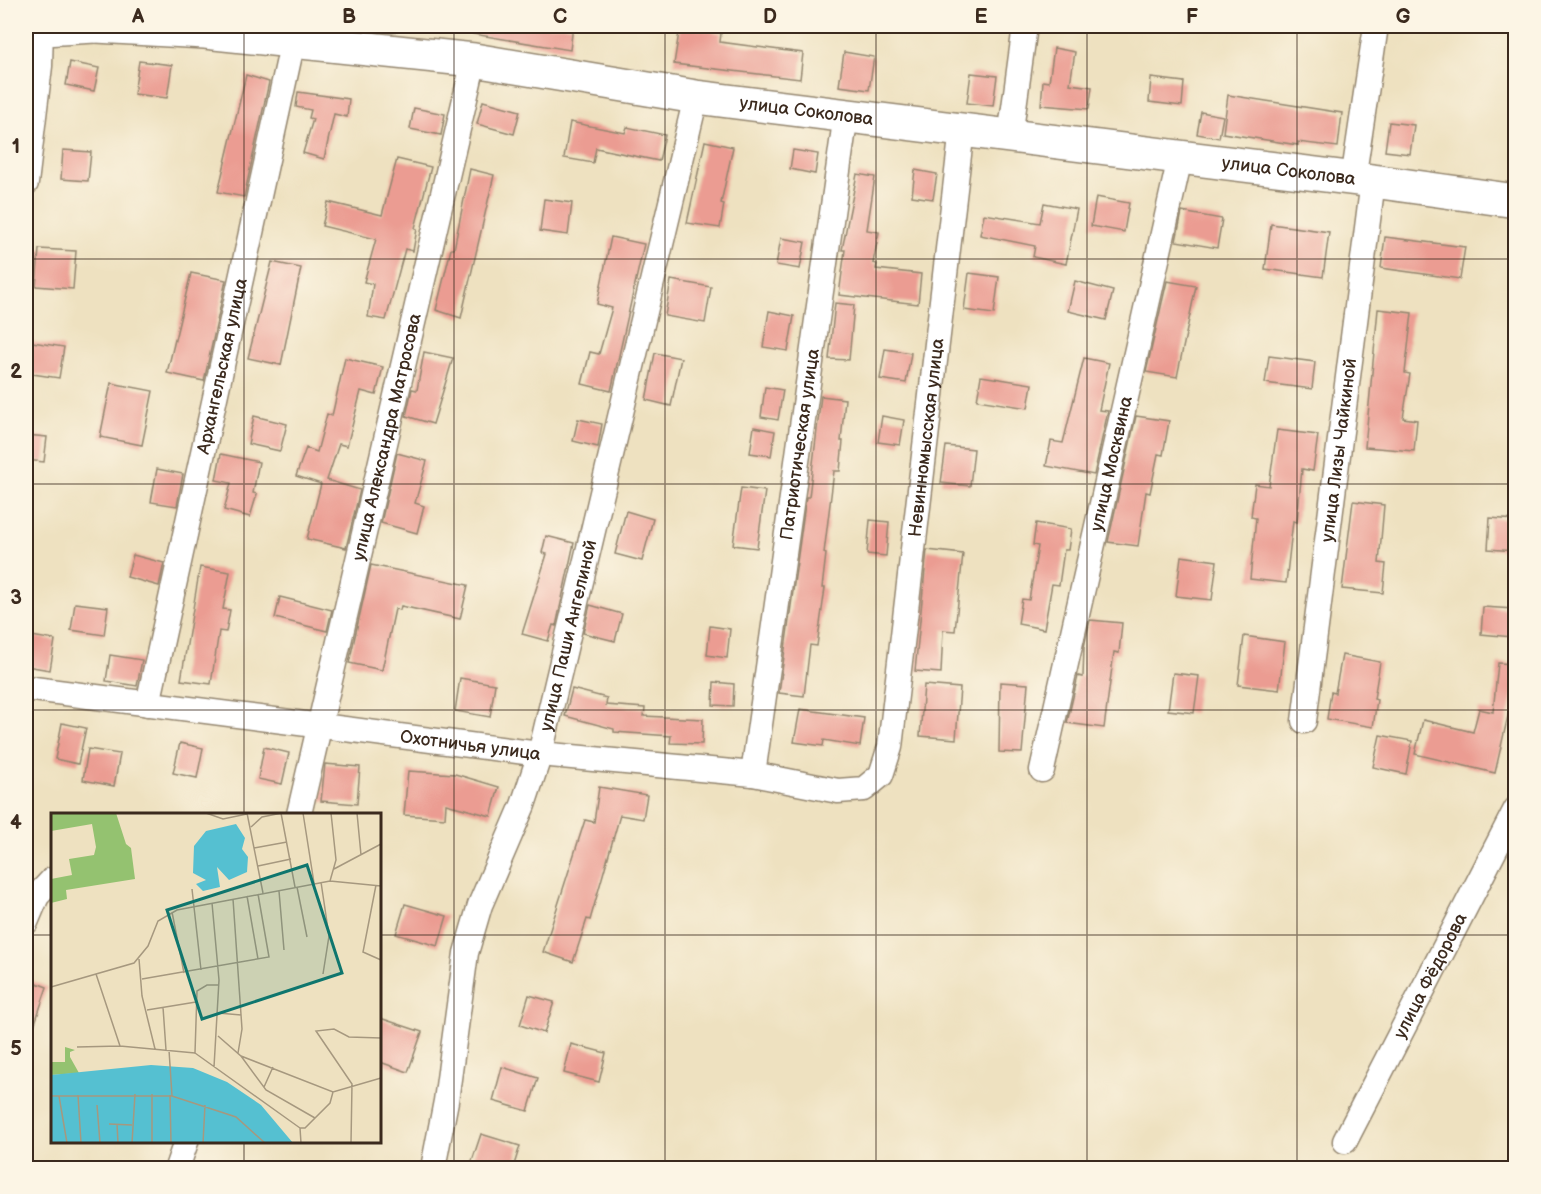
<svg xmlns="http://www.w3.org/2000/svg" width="1541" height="1194" viewBox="0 0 1541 1194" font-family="'Balsamiq Sans',sans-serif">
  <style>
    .building { fill: #eb9c92 }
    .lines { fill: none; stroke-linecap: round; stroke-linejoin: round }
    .minor-casing { stroke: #94866f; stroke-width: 27 }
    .secondary-casing { stroke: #94866f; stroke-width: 36 }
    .minor { stroke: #fff; stroke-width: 24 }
    .secondary { stroke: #fff; stroke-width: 33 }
    .grid { fill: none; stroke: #3b2a1e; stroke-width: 1.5; stroke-opacity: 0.55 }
    .labels { text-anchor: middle; stroke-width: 4.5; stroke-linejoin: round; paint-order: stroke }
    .street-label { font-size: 18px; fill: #3b2a1e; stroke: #fcf5e5 }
    .inset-road { fill: none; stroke: #a6987f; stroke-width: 1.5 }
    .view { fill: #0f766e; fill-opacity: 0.15; stroke: #0f766e; stroke-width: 3 }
    .inset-edge { fill: none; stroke: #3b2a1e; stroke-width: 3 }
    .neatline { fill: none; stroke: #3b2a1e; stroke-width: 2 }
    .grid-label { font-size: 20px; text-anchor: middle; font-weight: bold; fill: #3b2a1e }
  </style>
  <rect width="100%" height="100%" fill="#fcf5e5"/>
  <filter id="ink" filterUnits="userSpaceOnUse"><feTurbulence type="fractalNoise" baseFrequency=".0167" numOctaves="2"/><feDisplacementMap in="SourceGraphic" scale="12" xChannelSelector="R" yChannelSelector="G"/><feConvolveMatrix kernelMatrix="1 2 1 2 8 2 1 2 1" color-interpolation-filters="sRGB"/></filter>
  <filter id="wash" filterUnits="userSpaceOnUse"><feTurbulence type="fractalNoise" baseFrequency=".008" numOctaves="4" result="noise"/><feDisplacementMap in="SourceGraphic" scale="24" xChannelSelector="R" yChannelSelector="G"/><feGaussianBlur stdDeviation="1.35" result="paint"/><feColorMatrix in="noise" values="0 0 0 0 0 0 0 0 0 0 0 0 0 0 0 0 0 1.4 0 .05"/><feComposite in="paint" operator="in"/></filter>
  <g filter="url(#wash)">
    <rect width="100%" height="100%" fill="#eee1c0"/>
    <g id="blocks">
      <!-- building -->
      <path class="building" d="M474,26H573L570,50L473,34Z
        M680,26L721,33L720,42L803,53L800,79L674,64Z
        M1054,48L1075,52L1070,84L1092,87L1089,109L1041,105L1043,81L1049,82Z
        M844,52L874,57L869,90L839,86Z
        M139,61L172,65L167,98L134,94Z
        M70,62L99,68L94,91L66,85Z
        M971,73L997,76L993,106L967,103Z
        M246,75L269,82L244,197L218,192Z
        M1151,78L1184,82L1182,106L1149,102Z
        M298,92L349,99L347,117L334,114L324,159L303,153L313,119L309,118L311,110L296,107Z
        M1228,95L1342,113L1338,147L1298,142V145L1223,133Z
        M483,101L520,111L514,134L477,124Z
        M414,108L445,114L441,135L410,129Z
        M1201,112L1223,116L1219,138L1197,134Z
        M570,122L625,133L627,127L665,135L659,161L596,148L593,163L564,158Z
        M1389,122L1414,125L1410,154L1385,151Z
        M705,141L733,147L721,203L724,204L720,228L687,223Z
        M63,150L91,152L88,181L61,179Z
        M793,150L818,154L815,174L790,169Z
        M397,159L431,167L415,228L417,229L413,251L405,249L386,320L368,317L373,284L364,282L376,239L322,226L328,202L382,215Z
        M470,169L494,175L461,318L436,310L451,249H454Z
        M915,170L937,174L933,199L912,196Z
        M857,174L875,177L867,230L879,232L873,263L877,264L876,269L921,274L918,304L839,295L845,250H842Z
        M1096,197L1129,203L1124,232L1091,226Z
        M544,199L572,203L568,235L540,231Z
        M1044,203L1077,209L1066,264L1033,257L1035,246L980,235L984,214L1040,223Z
        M1182,212L1222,219L1217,248L1176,241Z
        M1271,224L1329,232L1323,277L1265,269Z
        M611,237L644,244L611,391L582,384L590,352L599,354L612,308L597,304Z
        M1385,237L1465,247L1460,279L1381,268Z
        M781,238L805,242L800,269L776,265Z
        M39,249L76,251L73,289L36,286Z
        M272,262L301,268L281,365L248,358Z
        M191,273L226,280L204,381L167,373Z
        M969,273L999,277L994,314L964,310Z
        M671,280L711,287L705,323L665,316Z
        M1075,281L1113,291L1106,320L1068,311Z
        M1167,281L1196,286L1177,377L1146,372Z
        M835,303L854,305L849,360L829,359Z
        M1378,309L1412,313L1405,373L1410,374L1403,418L1417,420L1414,451L1365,447Z
        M769,311L794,316L788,351L763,347Z
        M26,341L64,347L59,378L26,373Z
        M885,349L911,353L906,383L880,379Z
        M424,352L453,358L433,424L406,416L412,389L417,390Z
        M655,353L681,358L671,406L646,400Z
        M1269,356L1315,362L1312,389L1265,383Z
        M345,358L383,367L376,395L361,391L347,446L339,444L327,480L360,490L346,548L307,539L321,484L296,476L306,448L317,452L327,414L332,416Z
        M1084,358L1109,363L1099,410L1108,411L1094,475L1046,466L1051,441L1063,443Z
        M981,376L1032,384L1028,408L977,400Z
        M111,383L153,391L142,445L100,437Z
        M765,387L783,390L778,420L761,417Z
        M821,396L845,399L841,441H843L840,471H834L824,553L826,554L822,588H825L817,646L810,645L804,696L779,693L806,497H809Z
        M254,416L287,424L280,451L248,444Z
        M882,416L904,420L900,445L878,442Z
        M1136,416L1169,421L1163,455L1158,454L1150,493L1146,492L1138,546L1108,542Z
        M578,419L602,424L598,447L573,441Z
        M754,427L775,431L771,456L750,453Z
        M1277,430L1318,435L1313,471L1302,469L1297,522L1293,521L1286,583L1250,579L1256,518L1251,517L1255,484L1269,486Z
        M26,435L47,437L44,462L26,460Z
        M946,446L974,449L970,486L941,483Z
        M397,453L427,461L415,503L424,506L417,533L381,523Z
        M221,454L259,462L253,493L257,494L250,517L224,510L231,483L216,480Z
        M157,469L183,474L177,506L151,502Z
        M741,488L765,491L757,548L733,545Z
        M1353,501L1384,505L1379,563L1386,564L1383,593L1342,589Z
        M626,511L653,519L642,561L615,554Z
        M1490,518L1515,520V551L1488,549Z
        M870,520L889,522L886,556L867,554Z
        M1036,523L1071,529L1068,550H1064L1059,585L1052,584L1044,629L1018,624L1022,599L1029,600L1038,546L1033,545Z
        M546,536L574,543L556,626L553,625L548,641L522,634L547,554L542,553Z
        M927,550L963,554L955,631L943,630L941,673L915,671Z
        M133,555L164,563L159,586L127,577Z
        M1181,556L1217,561L1212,600L1176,596Z
        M371,565L468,585L460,619L401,606L400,610L395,609L382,670L349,663Z
        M200,567L230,572L223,609L230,610L226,632L219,631L211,684L181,680Z
        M280,597L332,610L327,631L275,618Z
        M75,603L108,607L104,635L71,630Z
        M590,605L622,614L615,641L583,633Z
        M1483,607L1514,609L1512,637L1481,634Z
        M1090,620L1122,623L1119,653L1114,652L1104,728L1067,723L1078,676L1083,677L1084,647Z
        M710,626L730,629L727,658L707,655Z
        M26,635L55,640L50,670L26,666Z
        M1244,636L1285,642L1279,690L1238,685Z
        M110,655L142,660L137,686L106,681Z
        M1342,655L1380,662L1374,699L1377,700L1373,727L1327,719L1331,692L1335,693Z
        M1498,663L1515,664V685L1495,773L1415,754L1423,720L1473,732L1479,709L1493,712Z
        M1173,673L1199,676L1194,713L1168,710Z
        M460,678L495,684L490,717L455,711Z
        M714,682L734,684L733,706L713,705Z
        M1000,682L1028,684L1022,753L999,752Z
        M924,685L960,688L956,739L920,736Z
        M572,689L607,698L606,705L645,708L644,716L703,719L702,744L670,743L671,736L614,732V729L565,716Z
        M800,709L864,718L860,746L824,740L823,746L794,742Z
        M62,723L86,728L78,764L55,759Z
        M1380,735L1412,741L1406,774L1373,767Z
        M180,743L203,748L197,778L173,773Z
        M264,747L289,753L282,784L258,779Z
        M88,749L120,754L114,786L83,780Z
        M325,764L360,767L357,804L321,801Z
        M408,771L455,774L499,787L491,816L446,804L445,818L404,815Z
        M599,787L647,795L643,819L620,815L590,920L587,919L573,962L543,952L585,820L594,822Z
        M405,904L447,916L438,946L396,934Z
        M26,979L47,987L29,1041L26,1040Z
        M529,995L554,1002L544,1033L520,1025Z
        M380,1018L422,1032L408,1072L380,1062Z
        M571,1044L606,1053L599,1082L564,1073Z
        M502,1067L538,1078L528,1111L493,1101Z
        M481,1134L520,1146L513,1168H485L471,1164Z"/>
    </g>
  </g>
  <g filter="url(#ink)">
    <use href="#blocks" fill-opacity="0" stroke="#94866f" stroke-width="1.5"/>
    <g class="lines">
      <!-- minor casing -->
      <g class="minor-casing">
        <g id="minor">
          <path d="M1010,137L1025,26"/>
          <path d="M1353,180L1376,26"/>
          <path d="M26,183L40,66L41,27"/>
          <path id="s1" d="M26,688L540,754L753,774L838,791L864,789L881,775L890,747L962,129"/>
          <path id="s2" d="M148,704L296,27"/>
          <path id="s3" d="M1304,721L1373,181"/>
          <path id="s4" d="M1042,770L1180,158"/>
          <path id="s5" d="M753,774L846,114"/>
          <path id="s6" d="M299,814L474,60"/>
          <path d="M26,922L37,896L52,880"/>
          <path id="s7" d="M1345,1141L1516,809"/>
          <path d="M177,1168L186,1142"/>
          <path id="s8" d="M433,1168L446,1101L466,953L480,905L523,805L540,754L696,97"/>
        </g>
      </g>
      <!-- secondary casing -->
      <g class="secondary-casing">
        <g id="secondary">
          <path id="s9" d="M96,26L205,32L474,60L696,97L1373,181L1516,201"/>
          <path d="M26,30L95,26"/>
        </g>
      </g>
      <!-- minor -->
      <use href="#minor" class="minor"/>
      <!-- secondary -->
      <use href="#secondary" class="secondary"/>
    </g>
  </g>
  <!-- grid -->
  <path class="grid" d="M244,26V814M454,26V1168M665,26V1168M876,26V1168M1087,26V1168M1297,26V1168M26,259H1516M26,484H1516M26,710H1516M26,935H52M380,935H1516M244,1142V1168"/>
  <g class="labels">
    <!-- street labels -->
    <g class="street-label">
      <text dy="6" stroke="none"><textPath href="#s9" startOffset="716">улица Соколова</textPath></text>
      <text dy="6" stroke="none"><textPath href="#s9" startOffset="1202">улица Соколова</textPath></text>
      <text dy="6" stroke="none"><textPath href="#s2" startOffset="346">Архангельская улица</textPath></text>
      <text dy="6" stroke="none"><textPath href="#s6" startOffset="387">улица Александра Матросова</textPath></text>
      <text dy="6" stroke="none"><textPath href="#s1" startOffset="1208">Невинномысская улица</textPath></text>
      <text dy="6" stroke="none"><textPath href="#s5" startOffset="333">Патриотическая улица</textPath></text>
      <text dy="6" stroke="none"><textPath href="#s3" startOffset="273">улица Лизы Чайкиной</textPath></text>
      <text dy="6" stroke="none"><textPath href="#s4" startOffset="314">улица Москвина</textPath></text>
      <text dy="6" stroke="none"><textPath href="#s8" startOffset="552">улица Паши Ангелиной</textPath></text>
      <text dy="6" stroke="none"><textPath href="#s1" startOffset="448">Охотничья улица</textPath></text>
      <text dy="6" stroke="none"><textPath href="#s7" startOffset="186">улица Фёдорова</textPath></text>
    </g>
  </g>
  <!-- overview -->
  <g transform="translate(51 813)">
    <rect width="330" height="330" fill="#eee1c0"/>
    <path d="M0,0H65L75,31L80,35L84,66L15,77L16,86L0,90V66L21,62L18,46L43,42L45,34L41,11L0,18ZM14,234L24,237L19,239V244L28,260L0,262V249H14Z" fill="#94c270"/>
    <path d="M185,11L194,25L191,36L197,44L196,59L178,67L166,54L169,74L152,78L145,71L155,67L142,60L143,33L155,18ZM100,252L142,255L176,269L210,292L242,330H0V262Z" fill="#55c0d1"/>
    <path class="inset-road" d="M115,0H143M155,0L172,6L196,1M196,0L212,80M230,0L244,74M252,0L263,70M306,0L310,42M200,14L211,4L231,0M203,35L236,29M207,53L240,46M283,56L330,31M279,68L285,47L280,0M270,69L278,123L272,161M325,72L312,139L330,147M246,74L256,124M141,76L150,157M228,78L233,137M196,83L207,146M182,86L191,216L187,240M161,90L168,167L163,254M121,99L133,160M88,146L91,183L104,236M45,161L69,233M91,166L218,144L207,81M0,174L83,150L97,133L107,108L126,97L279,68L330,73M112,194L115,237M96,197L145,189M167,200L190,202M167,223L190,243L282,279L330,265M26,234L69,233L144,240M118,237L121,283M144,240L249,315M144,240L146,178L156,172H167M190,243L215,277L264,305M213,274L222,254M101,281V330M27,282L30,330M119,282L120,330M0,283H121L185,304L214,330M8,283L16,330M46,292L49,330M58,311L81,312M66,311L67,330M81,330L84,281M152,330L154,292M250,330L249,315H254L279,290L282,279M300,330L301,271L265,218L283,216L298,224L330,225"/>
    <path class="view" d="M256,52L291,160L151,206L116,97Z"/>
    <rect width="330" height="330" class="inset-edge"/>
  </g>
  <!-- margin -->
  <rect width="1541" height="1194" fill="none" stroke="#fcf5e5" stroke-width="66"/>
  <rect x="33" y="33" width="1475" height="1128" class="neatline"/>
  <g class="grid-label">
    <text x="138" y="23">A</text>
    <text x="349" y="23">B</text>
    <text x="560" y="23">C</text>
    <text x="770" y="23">D</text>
    <text x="981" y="23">E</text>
    <text x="1192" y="23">F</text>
    <text x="1403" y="23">G</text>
    <text x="16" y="153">1</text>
    <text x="16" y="378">2</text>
    <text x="16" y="604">3</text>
    <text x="16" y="829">4</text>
    <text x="16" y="1055">5</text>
  </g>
</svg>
